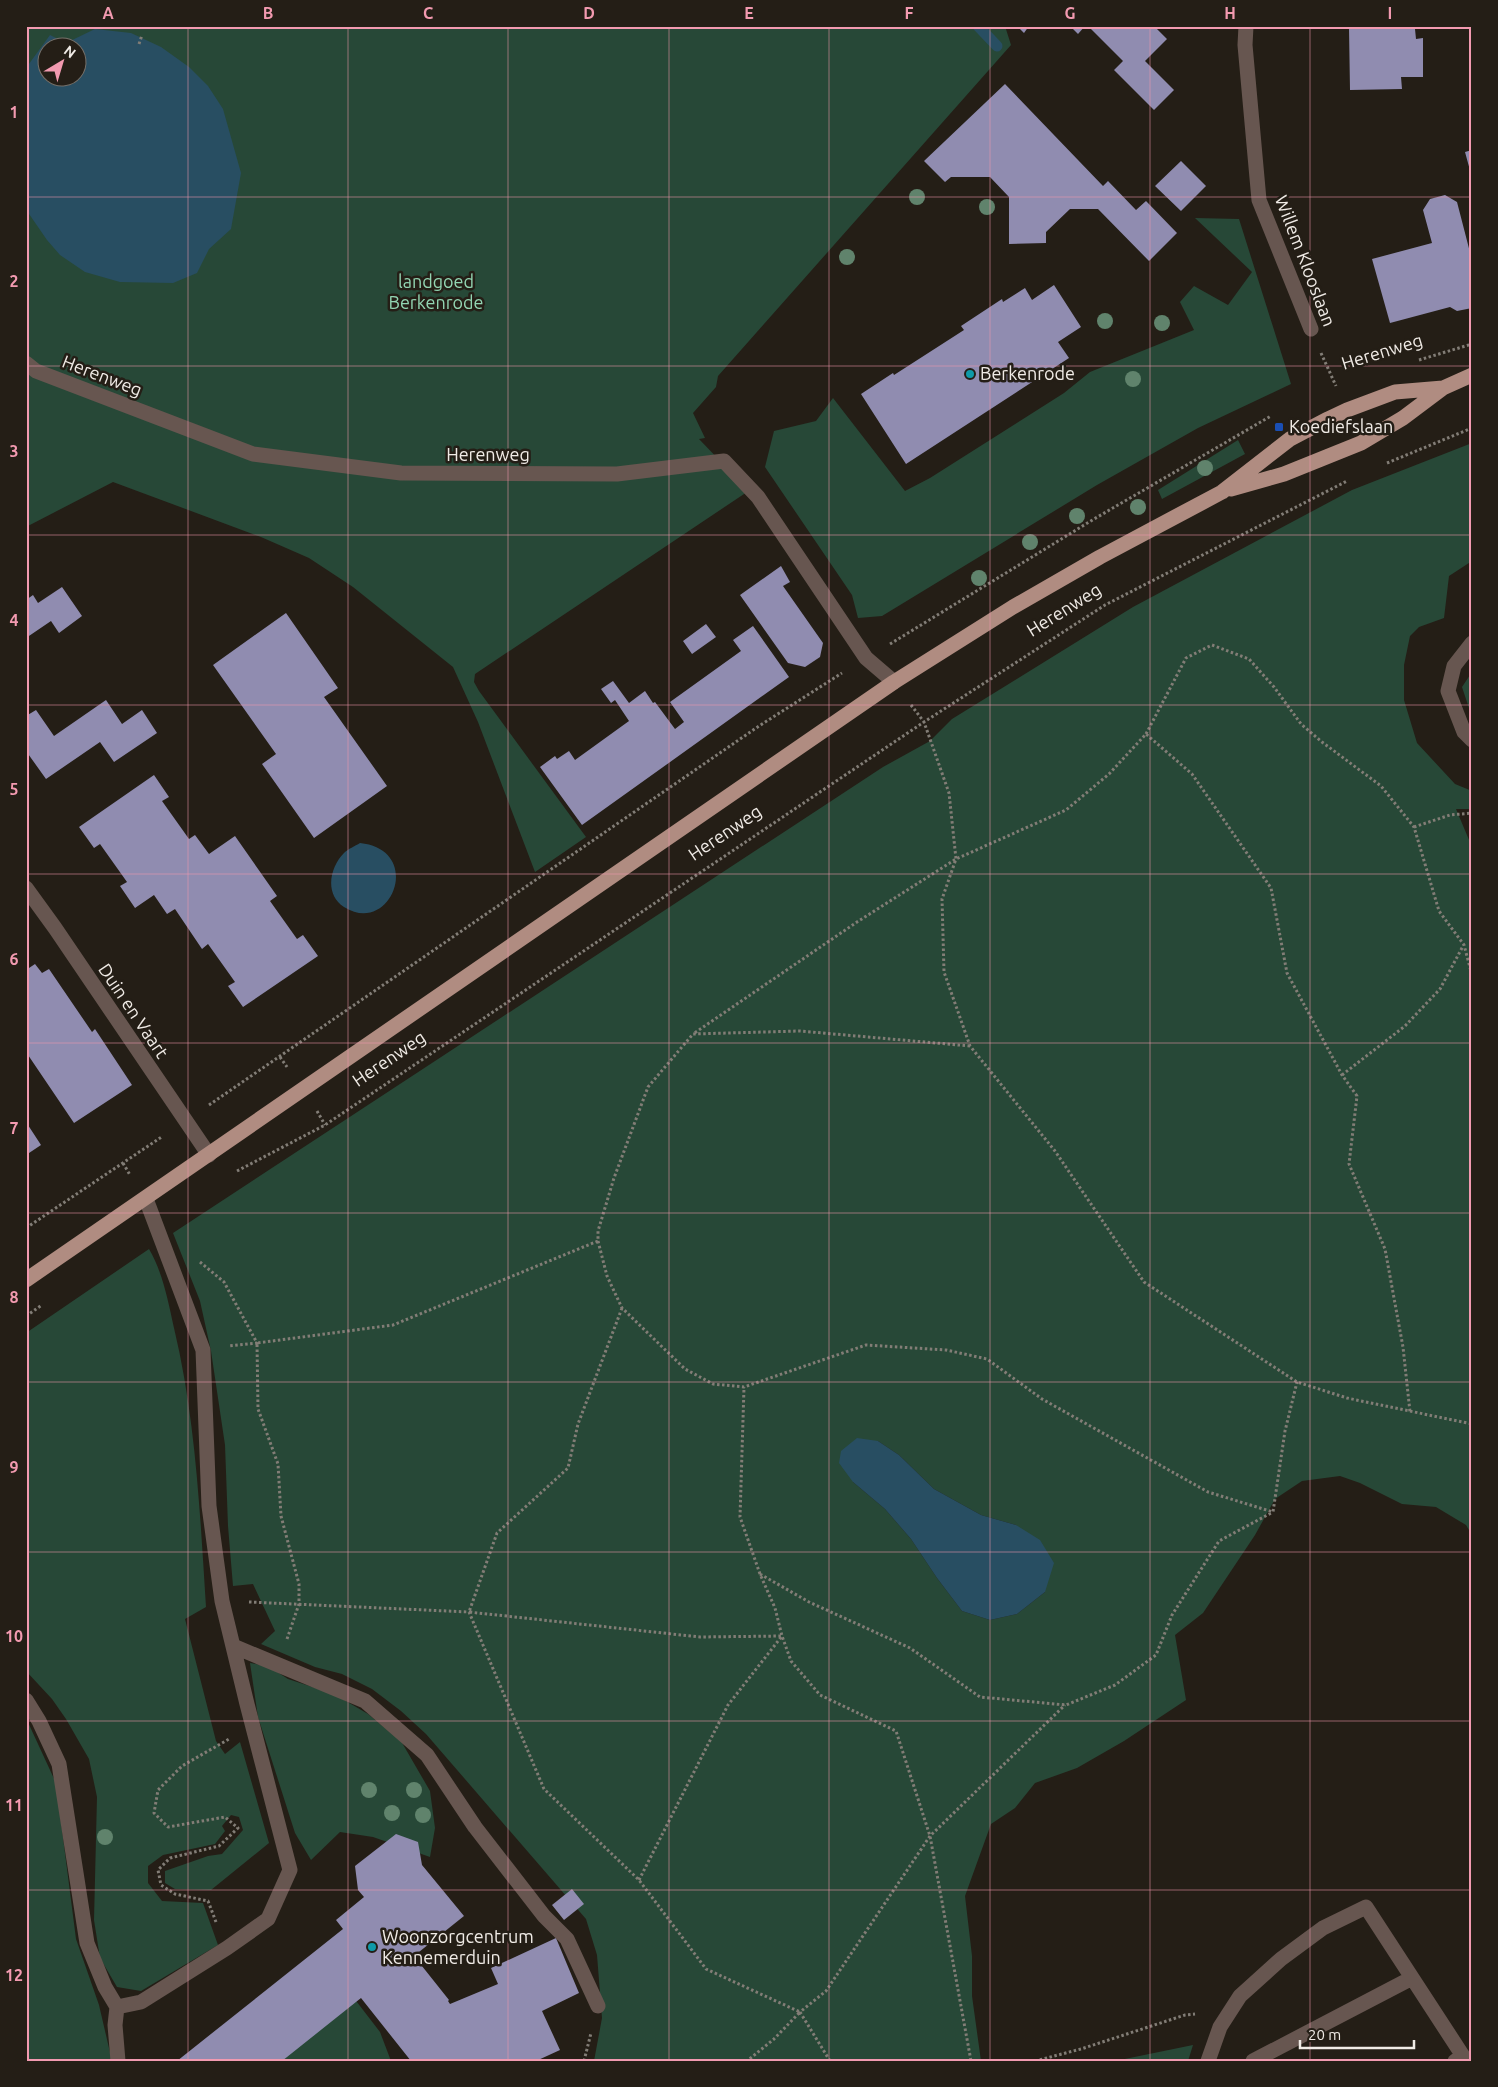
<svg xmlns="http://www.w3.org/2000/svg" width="1498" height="2087" viewBox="0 0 1498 2087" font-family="Ubuntu,sans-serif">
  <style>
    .green { fill: #274837; fill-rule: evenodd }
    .water { fill: #284e62; fill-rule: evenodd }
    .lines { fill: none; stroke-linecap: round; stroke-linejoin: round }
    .stream { stroke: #284e62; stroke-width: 11 }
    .building { fill: #908cb0 }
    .path { stroke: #827d76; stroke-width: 3; stroke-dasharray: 2.5 2.5; stroke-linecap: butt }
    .lane { stroke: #675650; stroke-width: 15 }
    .street { stroke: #675650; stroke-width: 15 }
    .primary { stroke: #b08c81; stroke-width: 15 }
    .tree { fill: #60836c }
    .grid { fill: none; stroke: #f29ab0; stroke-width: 1; stroke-opacity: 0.55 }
    .culture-dot { fill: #0f9aa8; stroke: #241e16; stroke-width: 2 }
    .transit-dot { fill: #1a4fb4; stroke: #241e16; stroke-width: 2 }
    .labels { text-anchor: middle; stroke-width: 5; stroke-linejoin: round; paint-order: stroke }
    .street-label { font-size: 18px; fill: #f0ebe6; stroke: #241e16 }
    .park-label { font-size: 18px; fill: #92d5b2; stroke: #241e16 }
    .poi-label { font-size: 18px; fill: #f0ebe6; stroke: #241e16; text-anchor: start }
    .neatline { fill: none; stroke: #f29ab0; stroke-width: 2 }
    .grid-label { font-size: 16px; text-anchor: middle; font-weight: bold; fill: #f29ab0 }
  </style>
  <rect width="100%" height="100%" fill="#241e16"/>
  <!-- green -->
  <path class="green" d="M26,26H1005L1011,45L718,376L716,387L693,413L705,438L699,439L747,489L743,492H747L475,674L474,682L479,691L586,837L535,872L478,722L453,667L353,587L309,558L261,537L113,482L26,527ZM48,48H78V78H48Z
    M1195,218L1239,219L1291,384L1198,428L1097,485L882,616L858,618L852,595L765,467L774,431L816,421L833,398L905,491L930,478L1064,393L1090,372L1194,330L1180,302L1194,286L1228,305L1252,272Z
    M1238,440L1245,454L1162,499L1158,490Z
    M1472,443V561L1449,576L1444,618L1419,627L1410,636L1404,665V700L1417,743L1455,784L1472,791V809H1456L1472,847V1535L1466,1525L1436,1507L1402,1504L1360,1483L1340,1476L1302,1481L1275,1499L1255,1535L1203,1613L1175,1635L1186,1700L1124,1741L1077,1768L1035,1783L1015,1808L991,1824L965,1896L972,1956V1996L981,2061H594L602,2018L597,1955L586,1919L426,1734L401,1711L372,1689L342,1674L315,1667L261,1644L275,1631L253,1584L233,1586L228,1526L225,1445L211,1351L200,1301L173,1233L883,767L930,741L952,719L1133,607L1352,490ZM878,1441L899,1455L934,1489L981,1515L1016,1525L1045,1592L1017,1614L990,1620L962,1611L937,1578L911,1539L885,1509L853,1482Z
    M1472,672V717L1462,687Z
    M149,1249C163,1273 168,1301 174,1328C196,1420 200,1514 206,1607L185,1619L216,1741L225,1754L240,1742L269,1843L211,1890L175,1889L165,1883V1871L208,1856L222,1854L243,1830L239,1817L231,1815L222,1826L225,1831L215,1844L163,1855L148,1866V1883L162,1901L203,1903L218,1945L141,1991L117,1987L100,1958L94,1920L97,1797L89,1759L66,1719L52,1699L26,1671V1333Z
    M250,1663L268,1666L288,1679L334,1694L368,1714L401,1741L430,1791L435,1828L430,1857L373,1837L340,1832L311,1860L295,1833L258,1717Z
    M26,1718L56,1783L76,1939L99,2005L112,2061H26Z
    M350,1993L380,2032L391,2061H256Z
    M1193,2045L1188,2061H1115Z"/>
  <!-- water -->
  <path class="water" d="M95,29L131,33L161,47L189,67L208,86L223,109L241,173L231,229L209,249L197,273L173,283L120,282L85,272L60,255L47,240L27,211L26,68L50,35L66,43ZM48,48H78V78H48Z
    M360,843C425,850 391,937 344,907C324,894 330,867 344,853C348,849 355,846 360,843Z
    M857,1438L878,1441L899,1455L934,1489L981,1515L1016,1525L1040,1540L1054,1563L1045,1592L1017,1614L990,1620L962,1611L937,1578L911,1539L885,1509L853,1482L839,1463L841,1451Z"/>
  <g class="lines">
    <!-- stream -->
    <path class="stream" d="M978,26L997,46"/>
  </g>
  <!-- building -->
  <path class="building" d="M1017,26H1029L1024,33Z
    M1070,26H1085L1078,34Z
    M1088,26H1154L1167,39L1145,61L1174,90L1154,110L1114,70L1123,61Z
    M1391,26H1434V28L1415,29L1416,39L1423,38V77H1401L1402,89L1350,90L1349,28Z
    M1005,84L1103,186L1108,181L1136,210L1146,201L1177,233L1149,261L1098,209H1070L1046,232V243L1009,244V197L990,177H951L945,182L924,161Z
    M1472,150V174H1471L1465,152Z
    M1181,161L1206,186L1181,211L1155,186Z
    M1445,195L1457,202L1472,260V308L1457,311L1450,307L1390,323L1372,259L1432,243L1423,210L1430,199Z
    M1054,285L1081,327L1058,342L1069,358L906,464L861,394L893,373L894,375L964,330L961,326L1002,299L1003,302L1025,288L1032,300Z
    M781,566L790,582L783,586L823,643L820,657L805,667L788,663L740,595Z
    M62,587L82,616L59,633L51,621L26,638V600L33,595L38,603Z
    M286,613L338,688L324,697L387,786L314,838L262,764L276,754L213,665Z
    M706,624L716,637L692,654L683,641Z
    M753,626L789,677L582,825L540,767L555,756L557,759L569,751L575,760L629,721L615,700L611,703L601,689L613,681L629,703L645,691L653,703L655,702L675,729L684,722L670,702L741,651L733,640Z
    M106,700L122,724L142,710L157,733L114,762L100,742L46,779L26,751V716L36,710L54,736Z
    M154,775L169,797L162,801L189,839L195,835L209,854L235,836L277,896L270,901L297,939L303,935L318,956L243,1007L228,986L235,982L208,944L202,949L175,909L167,914L154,895L135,908L120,886L127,882L100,844L94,848L79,827Z
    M35,964L42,973L49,969L92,1032L95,1029L132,1085L74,1123L26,1052V970Z
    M26,1122L41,1145L26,1155Z
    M396,1834L418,1842L422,1865L464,1916L414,1956L449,2000L448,2001L450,2004L498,1984L491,1968L556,1938L579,1993L542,2011L560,2050L536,2061H411L361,1998L282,2061H177L343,1929L336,1920L364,1897L358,1890L355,1866Z
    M572,1889L584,1904L564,1920L552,1905Z"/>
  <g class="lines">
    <!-- path -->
    <path class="path" d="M139,44L142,35
      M1321,353L1336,386
      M1419,360L1472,344
      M1387,463L1472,428
      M890,644L1094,519L1271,416
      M911,705L924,722L949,793L956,859L942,899L944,972L970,1046L1055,1151L1144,1282L1297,1382L1347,1398L1472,1424
      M1146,734L1186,658L1212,645L1249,659L1274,687L1301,724L1322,742L1381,786L1414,827L1439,911L1464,945L1472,975
      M1414,827L1450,815L1472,813
      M970,1046L800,1031L693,1034L857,922L956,859L1066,810L1109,774L1146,734L1192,774L1271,888L1287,973L1342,1075L1357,1096L1349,1164L1385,1249L1403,1347L1410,1412
      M280,1057L287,1067
      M1342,1075L1405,1026L1440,989L1463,946
      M209,1105L759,726L842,673
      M317,1111L325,1125
      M123,1163L130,1175
      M237,1171L325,1125L924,722L1105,605L1347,481
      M26,1228L163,1136
      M598,1241L607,1276L622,1308L685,1369L713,1384L744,1387L866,1345L946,1350L987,1359L1042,1399L1208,1492L1273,1512L1285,1431L1297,1382
      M200,1262L224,1282L257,1343L229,1346
      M622,1308L578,1424L568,1468L497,1533L469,1612L700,1637L782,1636L791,1661L820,1695L896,1731L930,1836L971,2061
      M26,1316L42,1305
      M760,1574L809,1602L910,1648L980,1697L1066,1705L1115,1685L1156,1655L1172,1615L1219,1541L1273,1512
      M249,1602L469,1612L544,1789L639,1880L706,1969L800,2012L774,2039L747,2061
      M287,1639L299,1604V1584L281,1516L278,1464L258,1409L257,1343L393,1325L598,1241V1231L614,1178L648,1087L693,1034
      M639,1880L728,1705L782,1636L775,1608L760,1574L740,1517L744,1387
      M216,1922L208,1901L175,1894L161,1885L158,1870L170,1858L219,1846L238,1828L225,1817L168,1827L154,1813L158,1790L182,1766L229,1739
      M584,2061L591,2033
      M830,2061L800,2012L826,1991L930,1836L1065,1705
      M1035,2061L1081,2049L1185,2015L1195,2014"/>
    <!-- lane -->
    <path class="lane" d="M26,363L36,371L253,454L401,473L617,474L724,461L758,497L866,658L894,682
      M1472,643L1454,666L1448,691L1464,732L1472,740
      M233,1646L365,1701L427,1755L475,1827L544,1916L567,1939L598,2006
      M26,1700L39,1721L59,1764L87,1943L105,1987L117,2007L115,2025L118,2061
      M117,2007L141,2002L227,1948L268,1919L290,1870L247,1704L222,1601L209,1506L203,1350L146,1199
      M1208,2061L1220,2027L1240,1996L1281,1959L1323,1928L1366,1907L1463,2056L1455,2061
      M1253,2061L1412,1978"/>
    <!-- street -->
    <path class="street" d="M1246,26L1245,45L1259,200L1311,329
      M26,888L55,928L209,1155"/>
    <!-- primary -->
    <path class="primary" d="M1231,489L1284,474L1361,443L1403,418L1443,388L1472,375
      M26,1280L894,682L1013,607L1100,557L1222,492L1290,439L1328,419L1347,410L1395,392L1443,388"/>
  </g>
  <!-- trees -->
  <g class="tree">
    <circle cx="917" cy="197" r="8"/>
    <circle cx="987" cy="207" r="8"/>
    <circle cx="847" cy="257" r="8"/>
    <circle cx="1105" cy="321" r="8"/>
    <circle cx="1162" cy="323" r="8"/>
    <circle cx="1133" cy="379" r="8"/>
    <circle cx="1205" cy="468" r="8"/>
    <circle cx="1138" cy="507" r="8"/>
    <circle cx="1077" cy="516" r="8"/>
    <circle cx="1030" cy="542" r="8"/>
    <circle cx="979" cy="578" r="8"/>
    <circle cx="369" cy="1790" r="8"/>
    <circle cx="414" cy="1790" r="8"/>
    <circle cx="392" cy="1813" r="8"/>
    <circle cx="423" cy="1815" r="8"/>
    <circle cx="105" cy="1837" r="8"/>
  </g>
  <!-- grid -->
  <path class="grid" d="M188,26V2061M348,26V2061M508,26V2061M669,26V2061M829,26V2061M990,26V2061M1150,26V2061M1310,26V2061M26,197H1472M26,366H1472M26,535H1472M26,705H1472M26,874H1472M26,1043H1472M26,1213H1472M26,1382H1472M26,1552H1472M26,1721H1472M26,1890H1472"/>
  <!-- markers -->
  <g class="culture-dot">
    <circle cx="970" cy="374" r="5"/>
    <circle cx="372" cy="1947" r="5"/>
  </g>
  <rect class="transit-dot" x="1274" y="422" width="10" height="10" rx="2.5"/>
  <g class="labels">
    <!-- street labels -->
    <g class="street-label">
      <text transform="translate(1305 261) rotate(69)" y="6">Willem Klooslaan</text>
      <text transform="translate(1382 352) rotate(-17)" y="6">Herenweg</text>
      <text transform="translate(102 376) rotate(21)" y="6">Herenweg</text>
      <text x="488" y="461">Herenweg</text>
      <text transform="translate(1064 610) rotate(-32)" y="6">Herenweg</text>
      <text transform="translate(725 833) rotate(-34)" y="6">Herenweg</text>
      <text transform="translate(133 1011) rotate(56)" y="6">Duin en Vaart</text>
      <text transform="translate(389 1059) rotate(-34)" y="6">Herenweg</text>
    </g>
    <!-- park labels -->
    <g class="park-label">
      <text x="436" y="288">landgoed<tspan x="436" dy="21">Berkenrode</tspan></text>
    </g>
    <!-- poi labels -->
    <g class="poi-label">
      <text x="980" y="380">Berkenrode</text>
      <text x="1289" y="433">Koediefslaan</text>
      <text x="382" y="1943">Woonzorgcentrum<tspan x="382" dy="21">Kennemerduin</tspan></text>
    </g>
  </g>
  <!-- border -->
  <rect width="1498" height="2087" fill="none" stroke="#241e16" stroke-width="55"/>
  <!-- north arrow -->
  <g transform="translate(62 62) rotate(38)"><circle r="24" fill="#241e16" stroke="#767069"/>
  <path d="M0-4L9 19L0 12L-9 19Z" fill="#f29ab0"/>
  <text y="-8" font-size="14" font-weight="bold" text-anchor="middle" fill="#f0ebe6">N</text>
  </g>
  <!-- scale -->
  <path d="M1300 2040v8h114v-8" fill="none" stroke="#f0ebe6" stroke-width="2.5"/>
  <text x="1308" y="2040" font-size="15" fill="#f0ebe6" stroke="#241e16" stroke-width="4" paint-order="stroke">20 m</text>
  <rect x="28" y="28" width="1442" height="2032" class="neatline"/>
  <g class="grid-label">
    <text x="108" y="19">A</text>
    <text x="268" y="19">B</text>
    <text x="428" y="19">C</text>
    <text x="589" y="19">D</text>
    <text x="749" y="19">E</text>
    <text x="909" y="19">F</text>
    <text x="1070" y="19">G</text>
    <text x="1230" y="19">H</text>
    <text x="1390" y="19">I</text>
    <text x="14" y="118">1</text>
    <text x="14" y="287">2</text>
    <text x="14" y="457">3</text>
    <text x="14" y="626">4</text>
    <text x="14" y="795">5</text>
    <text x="14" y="965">6</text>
    <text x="14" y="1134">7</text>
    <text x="14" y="1303">8</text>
    <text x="14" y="1473">9</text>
    <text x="14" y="1642">10</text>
    <text x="14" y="1811">11</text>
    <text x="14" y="1981">12</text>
  </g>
</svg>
